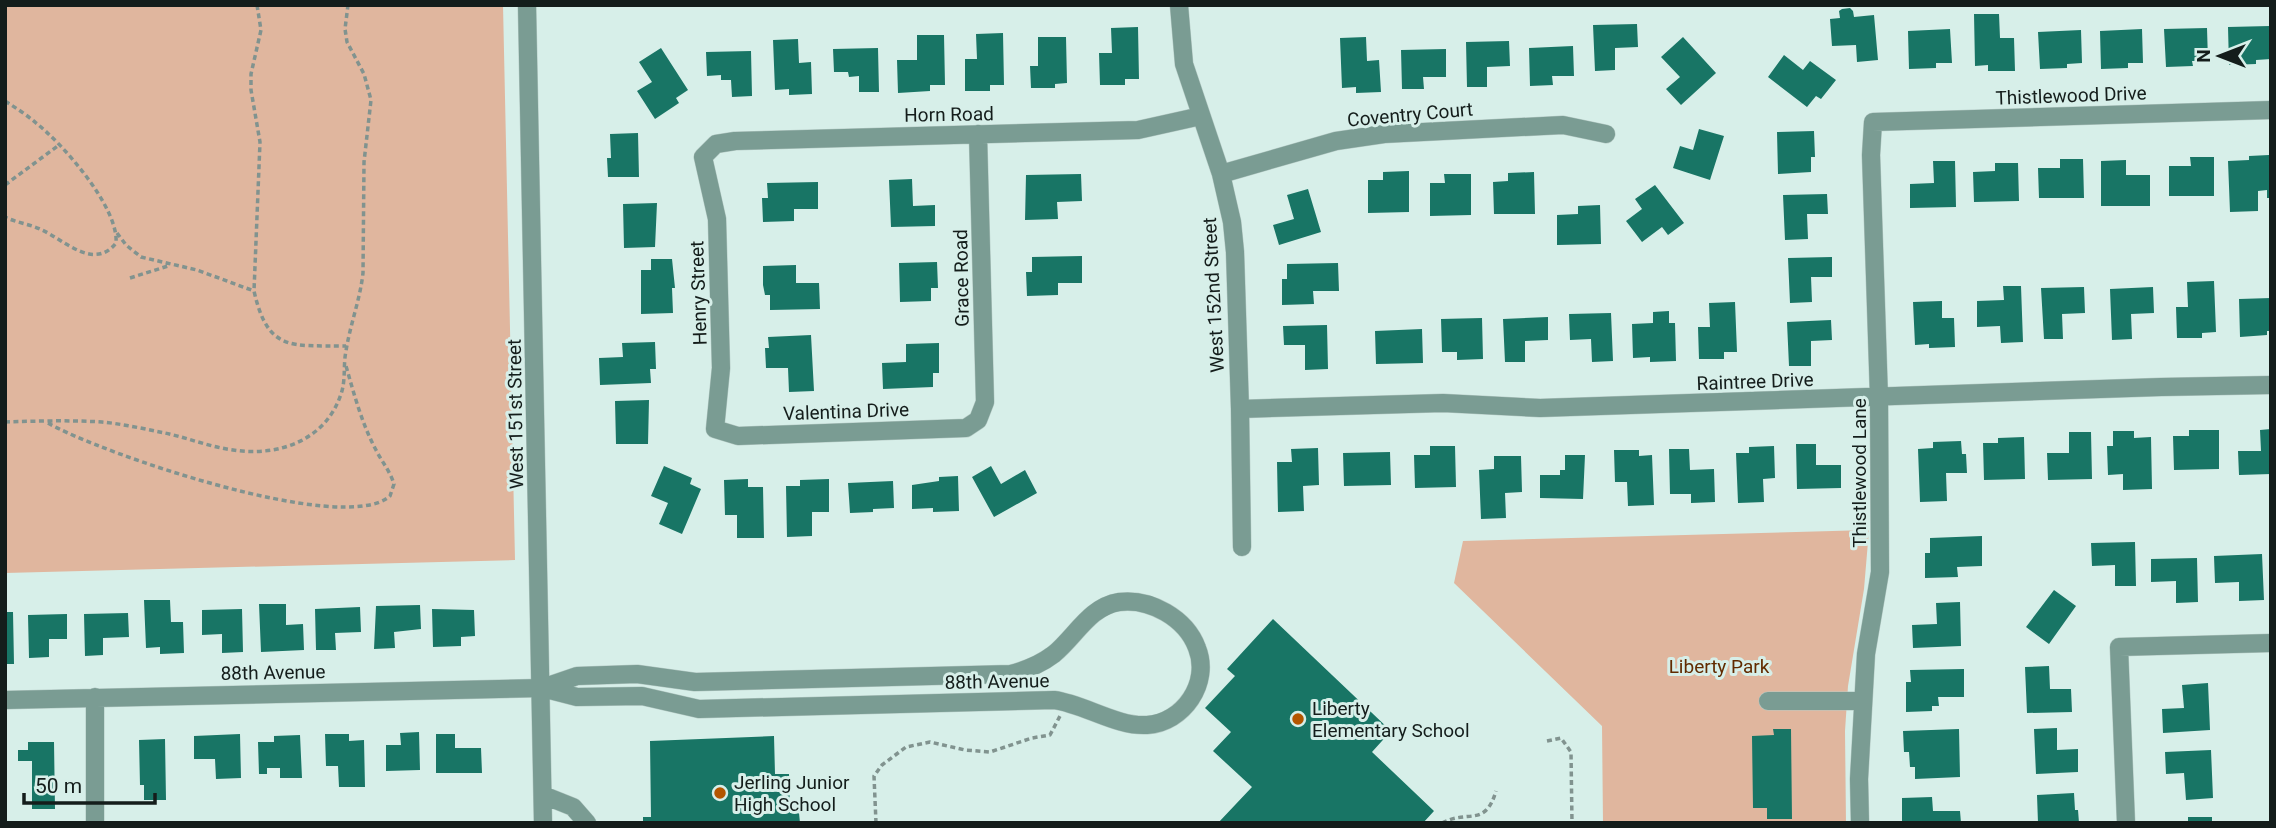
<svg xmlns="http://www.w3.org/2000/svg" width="2276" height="828" viewBox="0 0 2276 828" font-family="Roboto,sans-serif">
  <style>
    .green { fill: #e0b69e }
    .building { fill: #187565 }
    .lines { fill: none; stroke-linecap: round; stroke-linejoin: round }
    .minor-casing { stroke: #b4c9c4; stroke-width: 19 }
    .path { stroke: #81938f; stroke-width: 3.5; stroke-dasharray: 5 3.5; stroke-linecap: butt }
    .minor { stroke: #7a9c93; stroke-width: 18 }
    .poi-dot { fill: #b35600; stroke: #d7efe9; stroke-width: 2.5 }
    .labels { text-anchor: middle; stroke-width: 6; stroke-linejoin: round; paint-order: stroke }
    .street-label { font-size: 19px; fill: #141d1b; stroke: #d7efe9 }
    .park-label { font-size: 19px; fill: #612b00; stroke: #d7efe9 }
    .poi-label { font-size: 19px; fill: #141d1b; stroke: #d7efe9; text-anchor: start }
  </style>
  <rect width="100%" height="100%" fill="#d7efe9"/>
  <!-- green -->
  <path class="green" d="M5,5H503L515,560L5,573Z
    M1869,530L1864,589L1848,686L1845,731L1846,823H1603L1602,726L1454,583L1463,541Z"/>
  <!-- building -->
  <path class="building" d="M1850,8L1853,11L1854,17L1874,15L1878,60L1857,62L1856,45L1832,46L1830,19L1840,18L1839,11L1842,9Z
    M1974,14H1999L2000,38H2014L2015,71H1988V65L1975,66Z
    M1637,24L1638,47L1615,48V70L1595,71L1593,25Z
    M2270,26L2271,59L2256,60V64L2229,65L2228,27Z
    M1138,27L1139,79H1125V85H1100L1099,53H1112L1111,28Z
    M2207,28L2208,61H2192L2193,66L2166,67L2164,29Z
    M1950,29L1952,63H1936V68L1909,69L1908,31Z
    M2142,29L2143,63H2128V68L2101,69L2100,31Z
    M2081,30L2082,63L2067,64V68L2040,69L2038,32Z
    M1003,33L1004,85H990V91H965V59H977L976,34Z
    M917,35H944L945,85H930V91L898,93L897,60H917Z
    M1038,37H1066L1067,83L1055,84V88H1031L1030,66H1038Z
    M1366,37L1367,61L1379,60L1381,92L1356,93V87L1342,88L1340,38Z
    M1683,37L1716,73L1681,105L1666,89L1680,77L1661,57Z
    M798,39L799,63L811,62L812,94L789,95V89L775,90L773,40Z
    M1509,41L1510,66L1487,67V87H1467L1466,42Z
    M1573,46L1574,76H1552L1553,85L1530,86L1529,48Z
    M661,48L688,90L676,98L679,103L655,119L637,91L652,82L639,62Z
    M878,48L879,92H859V76L849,77L848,72H834L833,49Z
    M1446,49V77H1423L1424,89H1402L1401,50Z
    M751,51L752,96L732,97L731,80H721V75L707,76L706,52Z
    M1784,55L1803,70L1810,61L1836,80L1821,99L1816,96L1807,107L1768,77Z
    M1699,129L1724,136L1710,180L1673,168L1680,146L1693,150Z
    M1814,131L1815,157H1811V172L1778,174L1777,132Z
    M638,133L639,177H608L607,158H611L610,134Z
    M2269,155L2271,198H2267V190L2258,191V211L2230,212L2228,161L2249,160V156Z
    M2190,157H2214V196H2169V166H2191Z
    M2060,159H2083L2084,198H2039L2038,168H2060Z
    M2126,160V175H2150V206H2101V161Z
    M1933,161H1955L1956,207L1910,208V184L1934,183Z
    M1995,163H2018L2019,201L1974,202L1973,172L1995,171Z
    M1409,171V212L1368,213V180H1383V172Z
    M1534,172L1535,214H1494L1493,182L1508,181V173Z
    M1081,174L1082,201L1057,202L1058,219L1025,220L1026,175Z
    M1444,174H1471V215L1430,216V183H1445Z
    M912,179L913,206L935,205V226L891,227L889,180Z
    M818,182V209H794V221L763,222L762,198H768L767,183Z
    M1655,185L1684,223L1668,235L1662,227L1642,242L1626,221L1642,209L1635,199Z
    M1308,189L1321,232L1279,245L1273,225L1294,219L1287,195Z
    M1827,194L1828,214H1807L1808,239L1785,240L1783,195Z
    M657,203L655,247L624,248L623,204Z
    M1600,205L1601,244L1557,245V215L1578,214V206Z
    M1082,256V283H1058V295L1027,296L1026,272H1032V257Z
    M1832,257V277H1811L1812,302L1790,303L1788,258Z
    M651,259H672L675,288H672L673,313L641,314V270H651Z
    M937,262L938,288H931V301L900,302L899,263Z
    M1338,263L1339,291H1313L1314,304L1282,305V279H1287V264Z
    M796,265V283H819L820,309L770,310V295H765L763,285V266Z
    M2214,281L2216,332L2202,333V338H2177L2176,307H2188L2187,282Z
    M2003,286H2021L2023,342L2001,343L2000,326L1977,327V301L2004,300Z
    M2084,287L2085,313L2062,314L2063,339H2044L2041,288Z
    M2153,287L2154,313L2131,314L2132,339L2112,340L2110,289Z
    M2271,298V331H2267V335L2240,337L2239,299Z
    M1942,301V318H1954L1955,347L1929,348V344L1915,345L1913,302Z
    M1735,302L1737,352H1724V359H1699L1698,327H1710L1709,303Z
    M1669,311V323H1675L1676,361L1650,362V357L1633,358L1632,324L1653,323V312Z
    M1611,313L1613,361L1592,362L1591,339L1570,340L1569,314Z
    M1548,317V340L1525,341V362H1505L1503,319Z
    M1482,318L1483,359L1457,360V352H1442L1441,319Z
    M1831,320L1832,340L1811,341V366H1789L1787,322Z
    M1327,325L1328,369L1305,370V345H1284L1283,326Z
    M1422,329L1423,363L1376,364L1375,331Z
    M811,335L814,391L789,392L788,368H766L765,348H769L768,337Z
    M655,342L656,369H650L651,383L600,385L599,358L623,357L622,343Z
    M939,343V373H933V387L883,389L882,363L906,362V344Z
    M649,400L648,444H616L615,401Z
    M2271,429V474L2239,475L2238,451H2261L2260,430Z
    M2189,430H2219V469L2174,470L2173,436H2189Z
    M2113,431H2134V438L2151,437L2152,489L2123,490V474L2108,475L2107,446H2113Z
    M2069,432H2091L2092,479L2048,480L2047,453H2069Z
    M2024,437L2025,479L1984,480L1983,443H1998V438Z
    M1961,441L1962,454H1966L1967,473H1946L1947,501L1920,502L1918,449L1933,448V442Z
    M1796,444H1816V465H1841V488L1797,489Z
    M1430,446H1455L1456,487L1415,488L1414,455H1430Z
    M1774,446L1775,478L1763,479L1764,502L1738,503L1736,453H1749V447Z
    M1318,448L1319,485L1303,486L1304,511L1278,512L1277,462H1292L1291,449Z
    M1669,449H1689L1690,470L1714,469L1715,502L1691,503V494H1670Z
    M1614,450H1639V456L1652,455L1654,505L1628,506L1627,482H1615Z
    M1390,452L1391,485L1344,486L1343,453Z
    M1565,455H1585L1583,499L1540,498V475H1560V470H1565Z
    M1494,456H1521L1522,492L1505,493L1506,518L1481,519L1479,470L1494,469Z
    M664,466L692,478L690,484L701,489L682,534L659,524L668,503L651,496Z
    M991,466L1001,484L1025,470L1037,493L994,517L972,477Z
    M958,476L959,511L933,512V508L912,509V485L939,481V477Z
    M748,479V487H763L764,538H737V515H725L724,480Z
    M829,479V512H812V536L787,537L786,486H800V480Z
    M893,481L894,508L873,509V512L850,513L848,483Z
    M1982,536V566L1957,567L1958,577L1925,578V553H1930V538Z
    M2135,542L2136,586H2115V565L2092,566L2091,543Z
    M2262,554L2264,600L2239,601V582L2215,583L2214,556Z
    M2197,558L2198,602L2176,603V581L2151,582V559Z
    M2054,590L2076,606L2049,644L2026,627Z
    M144,600H170L171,622H183L184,653L160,654V647L146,648Z
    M1960,602L1961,646L1913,648L1912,625L1937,624L1936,603Z
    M259,604H286V625L303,624L304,650L261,652Z
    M420,605L421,629L394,632L395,648L374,649L376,606Z
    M360,607L361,632L335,633L336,650H316L315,609Z
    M242,609L243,652L222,653V634L202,635V610Z
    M432,609L474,610L475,636L461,637V646L433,647Z
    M5,612H13L14,664H5Z
    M128,613L129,637L103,638V655L85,656L84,614Z
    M67,614V639H49V657L29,658L28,615Z
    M1273,619L1391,731L1372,752L1434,811L1423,823H1218L1252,787L1213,751L1231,732L1205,708L1235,676L1227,669Z
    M2049,666L2050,689H2071L2072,712L2027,713L2025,667Z
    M1964,669V697H1938L1939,706H1932V711L1906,712V682H1911L1910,670Z
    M2208,683L2210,730L2163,733L2162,709L2184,708L2182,685Z
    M2057,728V750L2078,749V772L2036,774L2034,729Z
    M1773,729H1791L1792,819H1767V808H1753L1752,736L1774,735Z
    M1959,729L1960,777L1915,779V767H1910L1909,752H1904L1903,731Z
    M419,732L420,770L386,771V745H401L400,733Z
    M240,734L241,778L216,779L215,759H194V736Z
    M325,734H349V741L364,740L365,787H339L338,766H326Z
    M436,734H455V748H481L482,773H436Z
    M300,735L302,778H280V768H267V774H259L258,742H274V736Z
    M774,736L775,774H789L790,813H799L800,823H643V817H651L650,741Z
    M165,739L166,800H144V785H140L139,740Z
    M28,742H54L55,809H32V761H18V750H28Z
    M2211,750L2213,798L2186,800L2184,773L2166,774L2165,752Z
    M2074,793L2075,810H2078L2079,823H2038L2037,795Z
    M1932,797L1933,811H1960L1961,823H1902V798Z
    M2188,817H2212V823H2188Z"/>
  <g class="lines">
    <!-- minor casing -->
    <g class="minor-casing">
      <path id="minor" d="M527,5L543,823
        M1179,5L1184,64L1221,174L1232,222L1235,252L1240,409L1242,547
        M978,134L985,402L978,420L966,428L738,436L715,429L721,368L717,219L703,157L716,144L735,141L1138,130L1201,116
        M1221,174L1336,141L1384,134L1563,125L1606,134
        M1240,409L1443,403L1540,408L2161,387L2271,385
        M95,697V823
        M5,700L542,688L577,697L642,696L699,709L1054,700C1084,704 1117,727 1147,725C1183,723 1211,683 1197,648C1186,618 1150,598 1119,602C1089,607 1076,636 1054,654C1041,664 1026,670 1011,674L695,682L637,674L577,676L542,688
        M1768,701H1863
        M543,795L573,807L587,823
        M1860,823L1859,779L1866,654L1880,572L1879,398L1871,155L1873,122L2271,110
        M2126,823L2119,647L2271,643"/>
    </g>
    <!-- path -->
    <path class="path" d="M257,5L261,30L251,74V90L260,142L254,291C268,353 292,345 346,346
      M5,101C16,108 27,115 36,123C63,144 119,208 116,243C94,271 64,240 42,230C30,224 17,223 5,217
      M5,185L59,145
      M117,233L126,245L141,257L197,270L254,291
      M130,278L168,266
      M5,422C37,421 70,420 102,422C123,424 145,429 165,433C188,438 210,447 233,450C279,457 326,440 341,394C346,380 343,365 346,351C350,325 360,300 363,273L364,162L371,100L364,74L347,42L345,29L348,5
      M48,423C100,453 344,537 390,496L394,484C390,471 382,462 376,450C362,424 354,394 346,366
      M1547,741L1561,738L1571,752L1572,823
      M876,823L874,776L882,765L906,747L930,742L965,750L990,752L1032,738L1050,735L1060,716
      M1442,823C1469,809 1485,828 1496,791"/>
    <!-- minor -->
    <use href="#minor" class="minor"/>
  </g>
  <!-- markers -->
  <g class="poi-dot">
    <circle cx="1298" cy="719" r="7"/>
    <circle cx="720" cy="793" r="7"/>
  </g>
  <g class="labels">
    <!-- street labels -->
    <g class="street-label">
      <text transform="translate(2071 95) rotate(-2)" y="7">Thistlewood Drive</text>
      <text transform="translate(949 114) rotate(-1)" y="7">Horn Road</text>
      <text transform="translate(1410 114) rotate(-5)" y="7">Coventry Court</text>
      <text transform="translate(961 278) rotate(-91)" y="7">Grace Road</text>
      <text transform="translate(698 293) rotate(-92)" y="7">Henry Street</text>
      <text transform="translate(1213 295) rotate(-93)" y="7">West 152nd Street</text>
      <text transform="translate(1755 381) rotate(-2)" y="7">Raintree Drive</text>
      <text transform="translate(846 411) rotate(-2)" y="7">Valentina Drive</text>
      <text transform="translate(515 414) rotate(-91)" y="7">West 151st Street</text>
      <text transform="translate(1859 473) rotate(-90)" y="7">Thistlewood Lane</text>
      <text transform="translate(273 672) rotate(-1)" y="7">88th Avenue</text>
      <text transform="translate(997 681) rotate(-1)" y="7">88th Avenue</text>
    </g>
    <!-- park labels -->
    <g class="park-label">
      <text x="1719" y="673">Liberty Park</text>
    </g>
    <!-- poi labels -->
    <g class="poi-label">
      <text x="1312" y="715">Liberty<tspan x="1312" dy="22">Elementary School</tspan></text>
      <text x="734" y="789">Jerling Junior<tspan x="734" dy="22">High School</tspan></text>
    </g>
  </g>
  <!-- border -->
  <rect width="2276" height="828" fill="none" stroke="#141d1b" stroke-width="14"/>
  <!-- north arrow -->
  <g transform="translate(2220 56) rotate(270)" stroke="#d7efe9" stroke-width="5" paint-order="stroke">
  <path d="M0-5L12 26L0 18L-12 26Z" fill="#141d1b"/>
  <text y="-10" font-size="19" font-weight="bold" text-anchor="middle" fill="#141d1b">N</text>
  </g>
  <!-- scale -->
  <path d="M24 793v10h131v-10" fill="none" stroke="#141d1b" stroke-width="3.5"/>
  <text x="35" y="793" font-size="21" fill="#141d1b" stroke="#d7efe9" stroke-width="5" paint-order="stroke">50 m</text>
</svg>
